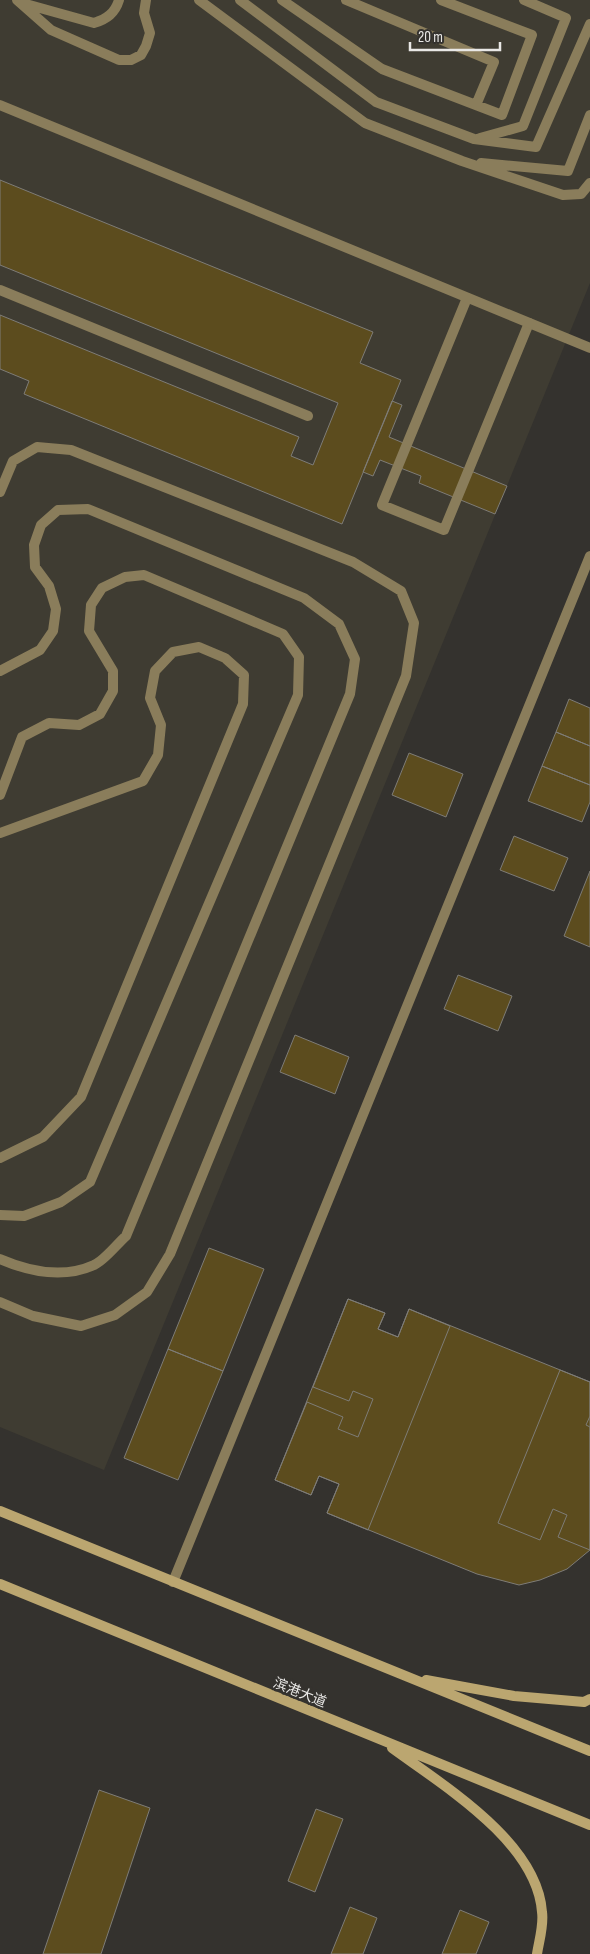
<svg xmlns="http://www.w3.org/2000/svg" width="590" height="1954" viewBox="0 0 590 1954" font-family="'Sofia Sans Condensed','Noto Sans SC',sans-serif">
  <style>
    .built { fill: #3f3c32 }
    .building { fill: #5c4c1e; stroke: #7e7c77 }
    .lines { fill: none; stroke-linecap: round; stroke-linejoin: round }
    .service { stroke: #8a7d5b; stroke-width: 10 }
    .tertiary { stroke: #8a7d5b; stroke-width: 10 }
    .secondary { stroke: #bba670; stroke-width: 10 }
    .labels { text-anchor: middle; stroke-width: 5; stroke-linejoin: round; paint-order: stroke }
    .street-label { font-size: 14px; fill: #e9e8e6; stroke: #34322e }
  </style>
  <rect width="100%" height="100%" fill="#34322e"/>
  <!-- built -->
  <path class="built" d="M0,0H590V283L104,1470L0,1427Z"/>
  <!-- building -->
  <path class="building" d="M0,180L373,332L360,363L401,380L342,524L24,394L29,381L0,369V315L299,437L291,456L313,465L338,403L0,265Z
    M392,401L402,405L389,437L507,486L495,514L419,483L421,476L380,460L373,476L363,472Z
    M569,699L590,708V746L556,732Z
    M556,732L590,746V785L542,766Z
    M409,753L463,774L446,817L392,795Z
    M542,766L590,785V802L582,822L528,801Z
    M514,836L568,858L554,891L500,870Z
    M590,871V947L564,936Z
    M458,975L512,996L498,1031L444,1009Z
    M295,1035L349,1057L335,1094L280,1072Z
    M209,1248L264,1269L223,1371L168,1349Z
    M348,1299L385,1313L378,1329L398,1337L409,1309L590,1382V1550L567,1569L540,1580L519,1585L477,1574L327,1513L339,1484L319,1476L311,1495L275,1480Z
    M348,1299L385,1313L378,1329L398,1337L409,1309L450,1326L368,1530L327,1513L339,1484L319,1476L311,1495L275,1480L307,1402L343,1417L338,1429L358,1437L373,1399L353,1391L349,1401L313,1387Z
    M168,1349L223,1371L178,1480L124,1458Z
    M560,1370L590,1382V1416L586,1425L590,1427V1550L558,1537L567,1515L553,1509L540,1540L498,1523Z
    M99,1790L150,1808L101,1954H43Z
    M316,1809L343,1819L315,1892L288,1881Z
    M350,1907L377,1918L363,1954H331Z
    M460,1910L489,1922L476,1954H442Z"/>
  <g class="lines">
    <!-- service -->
    <path class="service" d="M17,0L51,30L119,60H131L141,55L146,46L150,33L144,13L146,0
      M199,0L365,123L462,161L563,195L581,194L590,183
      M240,0L376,102L474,139L536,147L590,24
      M282,0L382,69L502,115L532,35L441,0
      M346,0L494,62L476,105
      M22,3L94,23C107,19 115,13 119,0
      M480,138L523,126L566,18L524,0
      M481,163L568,171L590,115
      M0,290L308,416
      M467,298L382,505L444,530L529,323
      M0,492L13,461L37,447L71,450L353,562L401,591L414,623L406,676L170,1254L147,1292L115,1315L81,1326L33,1316L0,1302
      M0,671L40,650L53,631L56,609L49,586L35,567L34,545L41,525L58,510L88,509L304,598L339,624L355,659L350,694L126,1236C117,1244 104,1261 94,1265C63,1279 30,1272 0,1259
      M0,795L22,737L49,723L79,725L100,714L113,691V671L89,631L91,605L102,588L125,577L144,575L283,634L299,657L298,695L90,1182L61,1202L24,1216L0,1215
      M0,833L143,781L158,755L161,725L150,698L155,671L173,652L199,647L225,658L244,675L243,704L81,1097L43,1137L0,1158
      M173,1582L590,556"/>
    <!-- tertiary -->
    <path class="tertiary" d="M0,105L590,348"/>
    <!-- secondary -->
    <path class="secondary" d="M0,1511L590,1751
      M0,1584L590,1825
      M426,1680L514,1696L584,1702L590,1699
      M392,1748C444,1786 537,1842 542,1912C544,1925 539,1941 537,1954"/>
  </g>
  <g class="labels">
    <!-- street labels -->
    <g class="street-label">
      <text transform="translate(300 1692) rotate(22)" y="5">滨港大道</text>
    </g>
  </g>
  <!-- scale -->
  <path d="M410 42v8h90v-8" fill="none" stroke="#e9e8e6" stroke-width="2.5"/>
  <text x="418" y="42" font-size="15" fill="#e9e8e6" stroke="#34322e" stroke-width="4" paint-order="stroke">20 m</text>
</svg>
